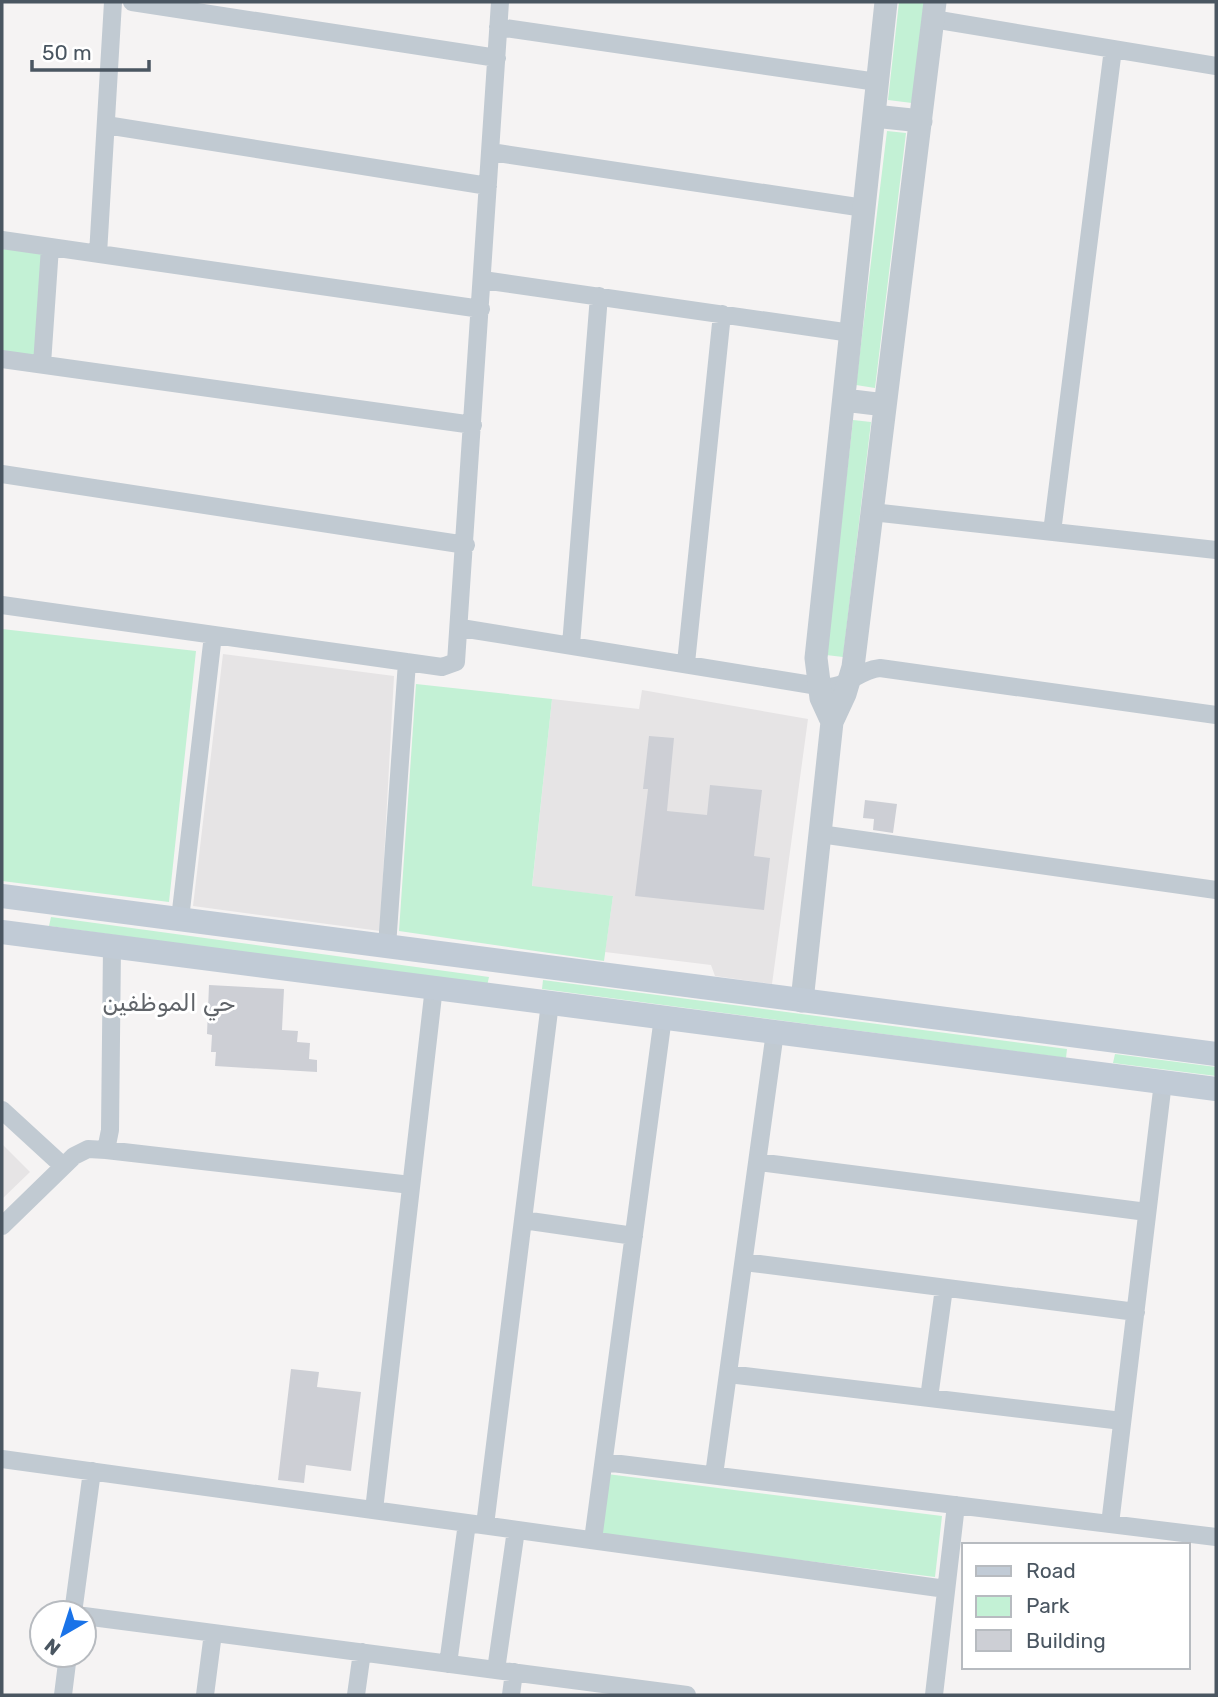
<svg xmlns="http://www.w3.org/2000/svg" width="1218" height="1697" viewBox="0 0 1218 1697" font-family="Rubik,Vazirmatn,sans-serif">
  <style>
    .education { fill: #e6e4e5 }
    .green { fill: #c3f1d5 }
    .building { fill: #cdcfd5 }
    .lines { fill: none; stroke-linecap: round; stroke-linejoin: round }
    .minor { stroke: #c1cad2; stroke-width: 18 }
    .tertiary { stroke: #c1cad2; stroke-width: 23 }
    .secondary { stroke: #c1cbd6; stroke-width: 24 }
    .labels { text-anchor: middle; stroke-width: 6; stroke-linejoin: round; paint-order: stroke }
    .neighbourhood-label { font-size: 24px; fill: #5f6368; stroke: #fff }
  </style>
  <rect width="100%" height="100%" fill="#f5f3f3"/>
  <!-- education -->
  <path class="education" d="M223,654L394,676L380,931L193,906Z
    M642,690L808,719L772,984L715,976L711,965L605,952L613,896L532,887L552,699L639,709Z
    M2,1144L30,1172L2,1199Z"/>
  <!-- green -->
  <path class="green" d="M899,2H924L912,103L888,100Z
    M887,131L906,133L875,388L856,385Z
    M2,247L44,253L35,356L2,351Z
    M853,420L871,422L843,657L826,655Z
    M2,629L196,651L169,902L2,881Z
    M416,684L552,699L532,886L613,896L604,961L399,931Z
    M51,917L489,977L487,986L49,926Z
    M543,980L1067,1049L1066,1058L542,989Z
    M1115,1054L1216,1067V1076L1113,1063Z
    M607,1474L942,1516L935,1577L600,1535Z"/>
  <!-- building -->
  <path class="building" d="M649,736L674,738L667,811L707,815L710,785L762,790L754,856L770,858L764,910L635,896L648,789H643Z
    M865,800L897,804L893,833L873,830L874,819L863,818Z
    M209,985L284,989L282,1030L298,1031L297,1042L310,1043L309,1059L317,1060V1072L215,1066L216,1052H211L212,1035L207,1034Z
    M291,1369L319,1372L317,1387L361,1392L351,1471L306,1465L304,1483L278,1480Z"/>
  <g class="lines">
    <!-- minor -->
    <path class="minor" d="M132,2L497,58
      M933,19L1216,66
      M498,27L877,82
      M106,125L488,186
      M491,152L864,208
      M2,240L481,309
      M98,254L113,2
      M483,280L851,333
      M2,359L473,425
      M42,364L50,247
      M2,474L466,545
      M872,512L1216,550
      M1052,532L1113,49
      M2,605L442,667L456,662L500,2
      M461,628L824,687C846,689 858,670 880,668L1216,715
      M571,645L599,296
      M686,663L722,314
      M820,834L1216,890
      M180,919L213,635
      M387,946L407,662
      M2,1110L63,1166
      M106,1150L411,1185
      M758,1162L1147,1212
      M523,1220L634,1236
      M2,1226L74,1156L88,1149L106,1150L110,1130L112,947
      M744,1262L1136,1312
      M728,1374L1122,1421
      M929,1398L944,1288
      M2,1459L946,1589
      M604,1462L1216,1537
      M714,1475L775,1032
      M374,1510L434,987
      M1110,1524L1163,1082
      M485,1525L550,1003
      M593,1540L663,1017
      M73,1613L92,1471
      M84,1616L687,1695
      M448,1664L467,1523
      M496,1670L516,1530
      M63,1695L68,1655
      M205,1695L213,1633
      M356,1695L362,1652
      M511,1695L514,1672
      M934,1695L956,1505"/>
    <!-- tertiary -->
    <path class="tertiary" d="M874,116L921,121
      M844,400L885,405
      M832,722L821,698L816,658L886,2
      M802,1001L832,722L845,694L853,667L935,2"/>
    <!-- secondary -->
    <path class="secondary" d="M2,896L1216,1054
      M2,932L1216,1089"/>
  </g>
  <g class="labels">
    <!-- neighbourhood labels -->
    <g class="neighbourhood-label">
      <text x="169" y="1011">حي الموظفين</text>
    </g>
  </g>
  <!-- border -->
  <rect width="1218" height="1697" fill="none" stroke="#4a5661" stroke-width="7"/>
  <!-- legend -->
  <rect x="962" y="1543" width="228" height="126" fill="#ffffff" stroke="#b7bbc0" stroke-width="2"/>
  <rect x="976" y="1566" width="35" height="10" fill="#c1cbd6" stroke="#b7bbc0" stroke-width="2"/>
  <text x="1026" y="1578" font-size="21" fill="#4a5661">Road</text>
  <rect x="976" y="1596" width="35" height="21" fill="#c3f1d5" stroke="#b7bbc0" stroke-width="2"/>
  <text x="1026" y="1613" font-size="21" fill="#4a5661">Park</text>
  <rect x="976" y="1630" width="35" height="21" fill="#cdcfd5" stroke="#b7bbc0" stroke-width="2"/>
  <text x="1026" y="1648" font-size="21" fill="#4a5661">Building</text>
  <!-- north arrow -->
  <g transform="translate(63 1634) rotate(219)"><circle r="33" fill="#ffffff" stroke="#b7bbc0" stroke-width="2"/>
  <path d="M0-5L12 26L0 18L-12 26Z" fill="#1a73e8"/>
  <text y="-10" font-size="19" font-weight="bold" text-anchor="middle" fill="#4a5661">N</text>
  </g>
  <!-- scale -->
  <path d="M32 60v10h117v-10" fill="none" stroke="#4a5661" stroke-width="3.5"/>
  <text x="42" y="60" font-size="21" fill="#4a5661" stroke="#ffffff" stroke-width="5" paint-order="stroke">50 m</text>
</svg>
